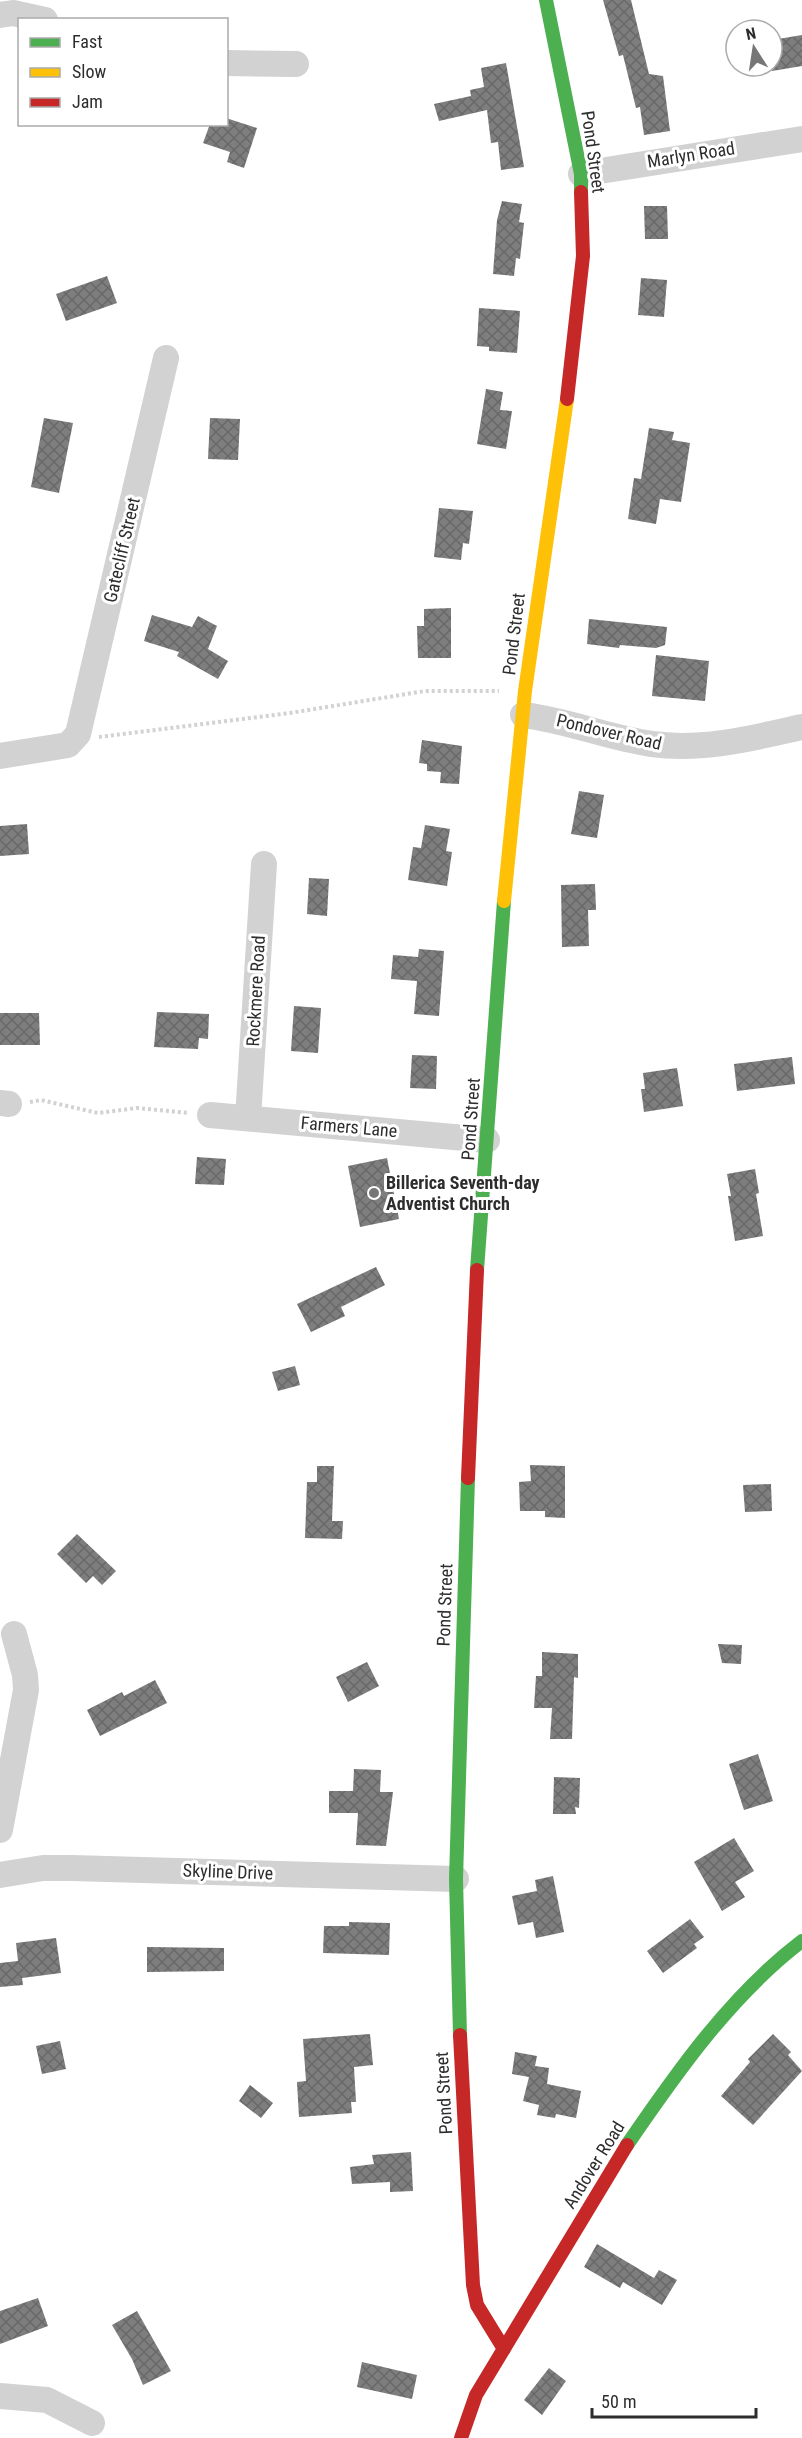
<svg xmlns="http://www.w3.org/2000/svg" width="802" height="2438" viewBox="0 0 802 2438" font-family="'Roboto Condensed',sans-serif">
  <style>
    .building { fill: url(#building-cross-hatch) }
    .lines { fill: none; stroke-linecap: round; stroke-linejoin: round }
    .path { stroke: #d2d2d2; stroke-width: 4; stroke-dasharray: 3 3; stroke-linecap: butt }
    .street { stroke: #d2d2d2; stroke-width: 26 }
    .fast { stroke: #4caf50; stroke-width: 14 }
    .slow { stroke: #ffc107; stroke-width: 14 }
    .jam { stroke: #c62828; stroke-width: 14 }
    .poi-dot { fill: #767676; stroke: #fff; stroke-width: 2 }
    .labels { text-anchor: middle; stroke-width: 6; stroke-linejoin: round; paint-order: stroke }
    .street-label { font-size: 18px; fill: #2d2d2d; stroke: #fff }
    .poi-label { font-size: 18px; font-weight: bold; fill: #2d2d2d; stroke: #fff; text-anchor: start }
  </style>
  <defs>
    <pattern id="building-cross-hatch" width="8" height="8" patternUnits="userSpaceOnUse" patternTransform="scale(1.5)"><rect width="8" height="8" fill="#7e7e7e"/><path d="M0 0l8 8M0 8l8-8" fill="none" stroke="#686868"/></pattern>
  </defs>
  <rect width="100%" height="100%" fill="#fff"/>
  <!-- building -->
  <path class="building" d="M603,0H631L649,74L663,76L670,131L644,135L640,107L636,108L623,55L619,56Z
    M802,35V66L772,71V40Z
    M506,63L524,167L501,170L498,142L491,143L487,110L439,121L434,104L471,96L470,90L484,87L481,68Z
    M226,118L257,128L244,168L227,162L230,152L203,143L210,124H226Z
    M502,201L522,204L519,222L524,223L520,259L516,258L514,276L493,274L497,220Z
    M644,206H667L668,239H645Z
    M107,276L117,303L66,321L56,294Z
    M641,278L667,280L664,317L638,315Z
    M479,308L520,311L517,353L489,351V347L477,346Z
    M486,389L503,392L500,410L512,411L506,449L477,444Z
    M44,418L73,423L59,493L31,487Z
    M210,418L240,419L238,460L208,459Z
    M649,428L674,432L672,440L690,443L681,502L660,499L656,524L628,519L634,478L641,479Z
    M439,508L473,511L469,544L463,543L461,560L434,557Z
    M451,608V658H418L417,626H424V609Z
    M152,615L192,627L198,616L217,626L208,649L228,661L218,679L177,656L179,652L144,641Z
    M589,619L667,627L665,645L656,648L620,645L619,648L587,644Z
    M656,655L709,661L705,701L652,696Z
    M422,740L462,746L459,784L440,783L441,772L427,771V764L419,763Z
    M579,791L604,795L597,838L571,834Z
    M27,824L29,854L0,856V826Z
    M425,825L450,829L446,851L452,852L447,886L408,880L413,847L421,848Z
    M309,878L329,879L327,916L307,914Z
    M595,884L596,910H588L589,946L562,947L561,885Z
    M419,949L444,951L439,1016L414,1014L417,981L391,979L393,955L418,957Z
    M294,1006L321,1008L318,1053L291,1051Z
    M157,1012L209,1014L208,1039L199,1038L198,1049L154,1047Z
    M0,1013H39L40,1045H0Z
    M412,1055L437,1056L436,1089L410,1088Z
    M792,1057L795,1084L737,1091L734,1064Z
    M677,1068L683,1106L644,1112L641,1089H645L643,1073Z
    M197,1157L226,1159L224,1185L195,1184Z
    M387,1158L399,1219L360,1227L348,1166Z
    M755,1169L759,1193L756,1194L763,1236L735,1241L728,1196H731L727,1174Z
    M376,1267L385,1285L341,1307L345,1316L311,1332L297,1304Z
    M295,1366L300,1385L278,1391L272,1372Z
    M530,1465L565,1466V1518L545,1517V1511H520L519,1482L531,1481Z
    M317,1466H334L332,1521H343L342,1539L305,1538L307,1482H317Z
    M771,1484L772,1511L745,1512L743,1485Z
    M77,1534L116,1571L102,1585L93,1576L86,1583L57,1554Z
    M718,1644L742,1645L741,1664L722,1663Z
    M542,1652L578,1654V1678L574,1677L572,1739H550L552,1708H534L536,1676H542Z
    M367,1662L379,1686L348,1702L336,1677Z
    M155,1680L167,1703L100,1736L87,1710L122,1692L124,1696Z
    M758,1754L773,1801L744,1810L729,1764Z
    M354,1769L381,1770L380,1792H393L386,1846L356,1845L358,1813H329V1791H353Z
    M554,1777L580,1778L579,1808L575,1807L576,1814H553Z
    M734,1838L754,1871L735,1882L745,1897L722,1911L694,1862Z
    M553,1876L564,1932L536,1938L533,1922L518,1925L512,1896L537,1891L535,1880Z
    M690,1919L704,1937L694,1944L697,1948L663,1973L647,1951Z
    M349,1922L390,1923L389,1955L323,1953L324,1926H349Z
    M56,1938L61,1973L22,1978L23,1985L0,1987V1963L18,1961L16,1943Z
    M147,1947L224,1948V1971L147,1972Z
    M370,2034L373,2065L354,2067L356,2102H351L352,2113L299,2117L297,2082L306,2081L303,2039Z
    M773,2034L791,2052L788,2055L802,2071L753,2125L721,2096L750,2062L748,2059Z
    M60,2041L66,2069L42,2074L36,2046Z
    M515,2052L537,2056L535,2066L549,2068L547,2084L581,2091L576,2118L556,2114L555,2118L537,2115L539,2105L523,2101L529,2077L512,2074Z
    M250,2085L273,2103L261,2118L239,2101Z
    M411,2152L413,2191L390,2192V2182L352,2184L350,2167L374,2164L372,2155Z
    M597,2244L654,2278L659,2270L677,2280L662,2305L623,2282L620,2288L584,2267Z
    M38,2298L48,2326L0,2344V2311Z
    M137,2311L171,2371L143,2385L132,2359L112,2325Z
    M362,2362L417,2375L412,2399L357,2387Z
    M549,2368L566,2381L542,2415L524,2400Z"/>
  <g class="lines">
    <!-- path -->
    <path class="path" d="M99,737L290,713L425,691H499
      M30,1102L41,1100L98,1113L137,1108L189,1113"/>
    <!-- street -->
    <path class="street" d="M0,15L13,13L45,20
      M226,63L296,64
      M581,174L802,139
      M523,715C567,720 608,738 652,744C703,751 753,738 802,727
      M0,756L68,745L78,734L166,358
      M0,1103L9,1104
      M210,1115L487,1140
      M248,1118L264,864
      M0,1830L26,1690L25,1675L14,1634
      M0,1875L43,1868H72L456,1879
      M0,2396L47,2400L92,2423"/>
    <!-- fast -->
    <path class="fast" d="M546,0L581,174V192
      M477,1270L504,901
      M460,2035L456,1879L468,1478
      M627,2145C677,2072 731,1995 802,1941"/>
    <!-- slow -->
    <path class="slow" d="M504,901L525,691L567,399"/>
    <!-- jam -->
    <path class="jam" d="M567,399L583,256L581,192
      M468,1478L477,1270
      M460,2035L473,2285L477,2305L504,2349
      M461,2438L476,2395L627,2145"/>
  </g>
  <!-- markers -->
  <circle class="poi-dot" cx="374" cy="1193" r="6"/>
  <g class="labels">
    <!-- street labels -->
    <g class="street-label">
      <text transform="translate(593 152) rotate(82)" y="6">Pond Street</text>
      <text transform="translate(691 155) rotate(-9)" y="6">Marlyn Road</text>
      <text transform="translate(122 550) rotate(-77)" y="6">Gatecliff Street</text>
      <text transform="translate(514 634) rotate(-83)" y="6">Pond Street</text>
      <text transform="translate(609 732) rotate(13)" y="6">Pondover Road</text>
      <text transform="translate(256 991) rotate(-87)" y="6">Rockmere Road</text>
      <text transform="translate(471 1119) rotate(-86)" y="6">Pond Street</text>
      <text transform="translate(349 1127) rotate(5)" y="6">Farmers Lane</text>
      <text transform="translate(445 1605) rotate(-88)" y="6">Pond Street</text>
      <text transform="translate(228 1872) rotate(2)" y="6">Skyline Drive</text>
      <text transform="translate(444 2093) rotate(-93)" y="6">Pond Street</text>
      <text transform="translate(594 2165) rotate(-58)" y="6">Andover Road</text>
    </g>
    <!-- poi labels -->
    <g class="poi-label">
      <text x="386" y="1189">Billerica Seventh-day<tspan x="386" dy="21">Adventist Church</tspan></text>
    </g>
  </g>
  <!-- legend -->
  <rect x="18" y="18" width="210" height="108" fill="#ffffff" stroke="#ababab" stroke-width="1.5"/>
  <rect x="30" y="38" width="30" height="9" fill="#4caf50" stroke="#ababab" stroke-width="1.5"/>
  <text x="72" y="48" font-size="18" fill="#2d2d2d">Fast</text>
  <rect x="30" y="68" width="30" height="9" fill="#ffc107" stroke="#ababab" stroke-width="1.5"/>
  <text x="72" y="78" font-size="18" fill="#2d2d2d">Slow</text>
  <rect x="30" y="98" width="30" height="9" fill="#c62828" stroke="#ababab" stroke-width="1.5"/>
  <text x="72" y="108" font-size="18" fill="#2d2d2d">Jam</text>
  <!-- north arrow -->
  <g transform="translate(754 48) rotate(348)"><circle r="28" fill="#ffffff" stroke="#ababab" stroke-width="1.5"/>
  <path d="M0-4.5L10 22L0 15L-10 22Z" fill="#767676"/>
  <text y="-9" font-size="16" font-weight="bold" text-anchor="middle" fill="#2d2d2d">N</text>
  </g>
  <!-- scale -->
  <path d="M592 2408v9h164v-9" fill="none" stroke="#2d2d2d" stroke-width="3"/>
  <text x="601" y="2408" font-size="18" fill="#2d2d2d" stroke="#ffffff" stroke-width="4.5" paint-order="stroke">50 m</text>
</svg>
